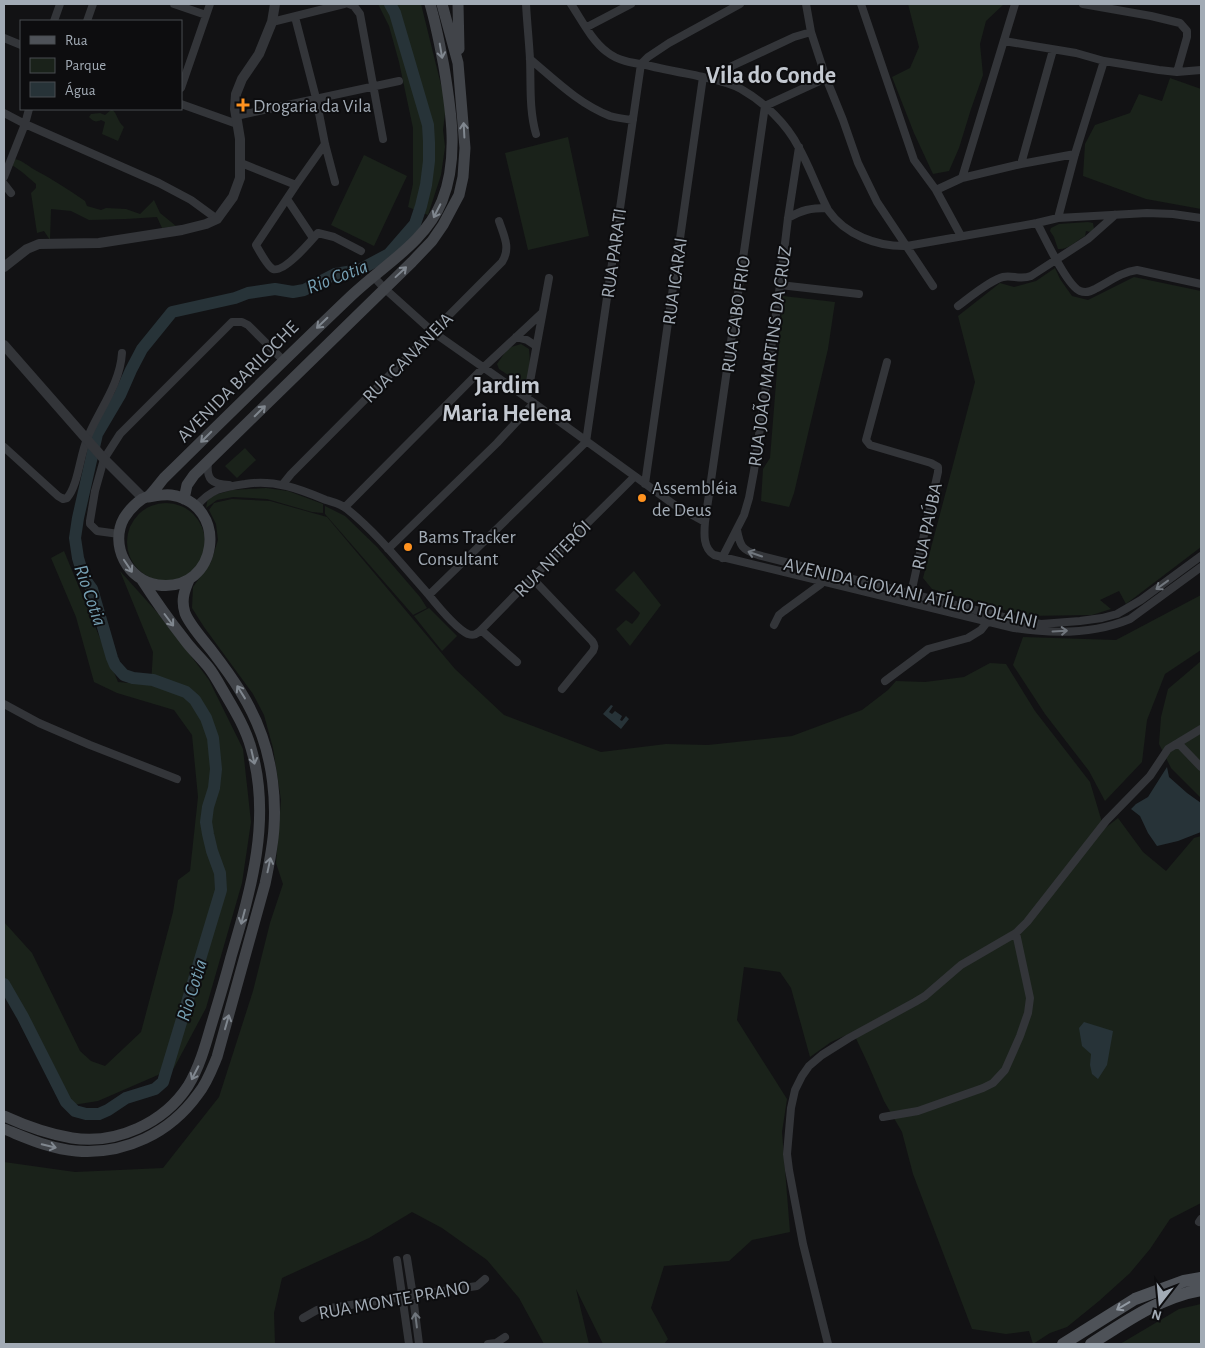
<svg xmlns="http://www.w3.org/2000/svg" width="1205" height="1348" viewBox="0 0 1205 1348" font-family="'Alegreya Sans',sans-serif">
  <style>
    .green { fill: #1a221a }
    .water { fill: #273338 }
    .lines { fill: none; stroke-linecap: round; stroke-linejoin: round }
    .river { stroke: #273338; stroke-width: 12 }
    .minor { stroke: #333539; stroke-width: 8 }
    .tertiary { stroke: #333539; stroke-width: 10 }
    .secondary { stroke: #414449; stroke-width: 11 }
    .primary { stroke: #4e5258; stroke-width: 12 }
    .oneway { stroke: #80878f }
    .oneway2 { stroke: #70767d }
    .oneway3 { stroke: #9199a2 }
    .poi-dot { fill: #ff921f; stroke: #0d0d0f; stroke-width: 2 }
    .labels { text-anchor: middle; stroke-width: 4; stroke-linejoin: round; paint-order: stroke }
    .poi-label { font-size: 19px; fill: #a2abb5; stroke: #0d0d0f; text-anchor: start }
    .street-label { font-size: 19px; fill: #a2abb5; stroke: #0d0d0f }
    .water-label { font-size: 20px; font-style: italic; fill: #76a0b4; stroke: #0d0d0f }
    .district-label { font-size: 24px; font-weight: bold; fill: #c4c9d1; stroke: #0d0d0f }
  </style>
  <rect width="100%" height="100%" fill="#121214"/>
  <!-- green -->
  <path class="green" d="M378,4H421L446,105L443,130L445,147L441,175L428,215L408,207L413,184V128L399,62L389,26Z
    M908,4H1004L986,21L980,44L983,75L971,109L959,148L949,171L933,174L914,133L892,77L910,68L919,47Z
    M1170,78L1201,89V209L1146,199L1083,176L1085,144L1095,125L1130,113L1139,94L1162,101Z
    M112,109C118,115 117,121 124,127L118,141L102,134L105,122L101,120C95,123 93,121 89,117L91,114L100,113L105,115Z
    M568,137L589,236L528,250L505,153Z
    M364,155L407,176L374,246L331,225Z
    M14,159C22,160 28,166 35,170C52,179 69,190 85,201L87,206L101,210L106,208L126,209L140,214L154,200L160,213L176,226L162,228L157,217L126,219L89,220L71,211L51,209L50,240L44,231L37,233L31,193L36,188V184L22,172L12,165Z
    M1088,222L1093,223L1094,229L1091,232L1086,231L1085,236C1076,241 1068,250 1058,249L1054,237L1050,231L1051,228L1059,224Z
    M1055,268L1060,279L1072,296L1088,300L1134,277L1201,291V547L1126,604L1119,591L1100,600L1111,609L1092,615L1025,616L932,589L923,578L975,382L958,316L1000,283L1014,287L1036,281Z
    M783,296L835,302L828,349L794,493L789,507L761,501L763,469L770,458Z
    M521,344L529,349C530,359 531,371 526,380L517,381L499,369L497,364L508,348Z
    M245,448L256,460L237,478L225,466Z
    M266,488L288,491L323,504V513L312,512L267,499L233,497L217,500L206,508L208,497L232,490Z
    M232,499L270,501L327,517L455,669L504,715L601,752L666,744L708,745L792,736L862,710L888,690L896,681L925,682L964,677L990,663L1006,664L1035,711L1090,782L1104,829L1118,818L1143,852L1166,871L1194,838L1201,836V1203L1170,1219L1150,1249L1130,1273L1099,1301L1067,1327L1050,1333L1033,1344L1029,1331L1006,1334L972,1329L913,1174L902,1132L884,1101L868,1064L853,1032L831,1042L810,1057L791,988L780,972L744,967L737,1020L787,1099L782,1132L790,1232L752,1240L729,1261L664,1266L651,1308L668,1339L664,1344H603L576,1289L589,1344H544L519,1298L487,1260L442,1228L412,1212L369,1238L282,1278L274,1313L275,1344H4V1162L75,1172L163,1168L219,1097L253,991L270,923L283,884L276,863L281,800L273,748L264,715L253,694L204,627L192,608L193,587L211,562L218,540L216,524L209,510L214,503Z
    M127 542a39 39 0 1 1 78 0a39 39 0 1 1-78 0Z
    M325,506L345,516L377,547L420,597L427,608L413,615L325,514Z
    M64,551L118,682L151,685L153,652L120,571L164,620L209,680L243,749L251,822L242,883L206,1008L174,1068L98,1101L73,1105L4,980V922L32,953L80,1051L91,1061L105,1066L141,1032L173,912L178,880L190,871L198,797L192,735L174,710L117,693L94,682L76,617L51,558Z
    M634,571L661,605L630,646L616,629L626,620L632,624L638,617L640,613L615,590Z
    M1201,595V650L1165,674L1147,720L1142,762L1105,801L1089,771L1045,714L1013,665L1023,637L1116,640Z
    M429,608L457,636L442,651L414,616Z
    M1201,661V798L1171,768L1159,744L1161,717L1168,689Z
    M1201,1304V1344H1120L1179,1309Z"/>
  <!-- water -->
  <path class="water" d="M611,705L613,706L609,712L612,714L615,711L622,716L620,720L622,721L626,716L629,719L621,729L603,714Z
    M1167,767L1169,777L1187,793L1201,803V832L1178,841L1157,846L1148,833L1140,816L1131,809L1136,804L1148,797Z
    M1084,1022L1113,1031L1107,1065L1098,1079L1092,1074L1090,1065L1091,1054L1082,1046L1079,1028Z"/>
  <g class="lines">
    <!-- river -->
    <path class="river" d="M4,984L23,1017L66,1102L75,1111L86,1114H99L108,1110L126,1098L155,1089L163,1082L221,890L220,873L212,851L208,834L206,822L208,807L214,788L216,769L213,738L206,718L195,700L186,692L153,680L133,678L124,675L115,665L112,658L92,589L84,578L78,558L75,538L78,518L97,434L120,395L131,370L142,349L172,312L235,298L248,293L275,289L293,292L304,290L335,274L359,270L389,254L415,224L421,206L426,185L429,161V142L428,125L395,13L390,4"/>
    <!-- minor -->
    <path class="minor" d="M174,4L206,15
      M349,4L354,6L360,14L383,139
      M526,4C527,22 529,41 530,59C531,84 529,110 536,134
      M571,4C581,19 592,41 607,52C618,61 633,63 646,65C662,69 678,72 694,75C710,79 726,81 741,89C764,102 787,124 799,148C807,162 813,178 820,193C822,198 825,204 828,210C845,235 878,247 907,246L1037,223L1058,218L1147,213L1173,214L1201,218
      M806,4L811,32L826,78L843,120L858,163L877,202L933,286
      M861,4L914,160L936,190L961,236
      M1083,4L1151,16L1180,23L1187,31V37L1177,72
      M295,17L316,98L325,144L335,182
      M54,21L60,4
      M87,21L93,4
      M272,22L344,4
      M587,27L631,4
      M4,38L21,45
      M1004,41L1076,53L1104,61L1159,70L1177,72L1201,70
      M530,59C555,80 579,104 610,116C617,118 625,119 633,120
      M717,79L732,66L794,37L811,32
      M181,88L210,4
      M181,104L237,124
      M4,113L25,124L159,183L191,200L217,219
      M236,116L399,81
      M325,144L296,185L256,245L257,247C260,252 268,267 273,269C284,273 311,241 318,233L334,237L361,251
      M241,163L296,185
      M1021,164L1053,50
      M4,177L25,124L29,109
      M962,178L1015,4
      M4,184L11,193
      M936,190L962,178L1021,164L1075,154
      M287,199L313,238
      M788,218C802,210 810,208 827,208
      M1058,218L1075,154L1104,61
      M1037,223C1045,238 1067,286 1080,291C1085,293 1090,292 1095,289C1109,282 1121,272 1137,270L1201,284
      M373,276L384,288L433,332L527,398L676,506L705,522C704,534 703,548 714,555L1014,628C1052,634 1094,634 1130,619L1201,567
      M780,285L859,294
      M958,306C969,298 990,280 1003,277C1012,275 1021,280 1031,276L1088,239L1115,215
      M516,337L527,340L536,346
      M887,362L866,440L870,445L931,463L938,467V472L910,598
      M527,398L549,278
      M4,447L58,496L63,499L67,498C78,486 80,455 87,439C98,411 120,385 122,353
      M208,462C206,480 212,484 229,485
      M283,484L291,474L502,262C511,248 504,236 499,221
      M645,484L703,77
      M196,507C210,489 223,487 245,484C274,479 300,489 326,500C333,502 341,504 347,509C377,533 402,565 428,594C436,604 457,629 468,634C474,636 477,634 481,630L516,594L634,477
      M345,507L484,367L542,313
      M705,522L765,106L826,78
      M737,530C740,546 742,550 758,555L1011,619L1041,624L1080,621L1102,618L1117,614L1141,600L1201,556
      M119,534L97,531L90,524V521L95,491L104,459L120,434L232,322H242L248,325L283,360
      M388,549L497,443L534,403
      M722,558L744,515L749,498L754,471L780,285L788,218L799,147
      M532,578L592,641C595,645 595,647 593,651L562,689
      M429,595L586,442L641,64L648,57L669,43L740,4
      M774,625L779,615L784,611L821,584L823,578
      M481,630L517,662
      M885,681L928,649L968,638L981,630L988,621
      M4,704L39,723L90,745L177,779
      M1178,743L1201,767
      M883,1117L918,1111L983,1088L993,1083L1005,1070L1020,1036L1028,1013L1030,998L1016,933
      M1199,1222L1201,1219
      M407,1258L413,1296L419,1344
      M397,1260L409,1344
      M303,1318L317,1310L477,1286L485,1279
      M488,1344L496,1343L505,1337
      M828,1344L803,1244L789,1170L787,1154L791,1108L795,1090L802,1076L809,1066L822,1055L849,1038L915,1002L925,996L961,965L1016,933L1027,922L1106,821L1150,776L1168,749L1201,729"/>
    <!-- tertiary -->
    <path class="tertiary" d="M4,267L27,249L39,244L99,243L182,230L206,224L217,219L233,197L240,178V139L235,109L236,94L242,79L259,54L272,22L275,4
      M4,345L104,459L143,498"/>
    <!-- secondary -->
    <path class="secondary" d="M458,4L459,49
      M148,497C155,496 164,494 171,495C230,504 219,593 158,585C128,581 109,545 124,518C129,510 135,504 142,499C144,498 147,497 149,496C154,491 159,484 164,478C226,417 288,356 351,296C382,266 425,243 442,201C459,159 451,110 444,67C440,46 436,24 430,4
      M184,499L187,485L194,475L412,262L432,241L443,225L459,195L463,177L465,148L458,63L442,4
      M4,1116C26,1126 48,1134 72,1138C116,1145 164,1123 188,1086C199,1068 205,1047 211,1026C218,1003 225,980 231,957C251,889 272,819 251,748C245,726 232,706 221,687C217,680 213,673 209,668C201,658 191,649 184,639C169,620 155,600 142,580
      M4,1129C27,1138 50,1149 76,1151C125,1155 170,1133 198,1094C207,1083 212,1069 217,1057L265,884C269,865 273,846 274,827C276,798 272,764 262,736C251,704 232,677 212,651C204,641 189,624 185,613C181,601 184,591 189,580"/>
    <!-- primary -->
    <path class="primary" d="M1063,1344L1135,1299L1184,1281L1201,1278
      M1091,1344C1125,1322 1160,1297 1201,1290"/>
  </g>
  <!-- one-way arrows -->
  <defs><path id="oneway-shaft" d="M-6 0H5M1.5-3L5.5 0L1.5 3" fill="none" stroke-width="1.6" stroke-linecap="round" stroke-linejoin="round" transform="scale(1.25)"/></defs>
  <g class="oneway">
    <use href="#oneway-shaft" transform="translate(441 51) rotate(80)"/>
    <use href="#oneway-shaft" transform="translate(464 130) rotate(-93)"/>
    <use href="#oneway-shaft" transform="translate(437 211) rotate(117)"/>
    <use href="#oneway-shaft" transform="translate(401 272) rotate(-43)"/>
    <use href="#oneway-shaft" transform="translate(322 323) rotate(136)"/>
    <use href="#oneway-shaft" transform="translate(260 411) rotate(-45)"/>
    <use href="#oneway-shaft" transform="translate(206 437) rotate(135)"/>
    <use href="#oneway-shaft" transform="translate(128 566) rotate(56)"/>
    <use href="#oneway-shaft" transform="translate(169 620) rotate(53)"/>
    <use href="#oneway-shaft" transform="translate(241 692) rotate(-122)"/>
    <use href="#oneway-shaft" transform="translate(253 757) rotate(77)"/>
    <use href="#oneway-shaft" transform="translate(269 865) rotate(-78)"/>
    <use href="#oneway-shaft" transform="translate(243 917) rotate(105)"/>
    <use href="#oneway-shaft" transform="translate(227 1022) rotate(-74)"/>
    <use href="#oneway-shaft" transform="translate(195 1073) rotate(117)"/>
    <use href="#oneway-shaft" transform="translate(49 1146) rotate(14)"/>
  </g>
  <g class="oneway2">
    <use href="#oneway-shaft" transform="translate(755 554) rotate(-161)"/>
    <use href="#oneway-shaft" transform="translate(1162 585) rotate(144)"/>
    <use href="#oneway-shaft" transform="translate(1060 631) rotate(-3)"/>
    <use href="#oneway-shaft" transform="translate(416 1320) rotate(-97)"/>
  </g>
  <use class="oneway3" href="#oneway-shaft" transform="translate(1123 1306) rotate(149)"/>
  <!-- markers -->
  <g class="poi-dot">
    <path d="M240.5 97.5h5v5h5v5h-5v5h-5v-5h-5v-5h5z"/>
    <circle cx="642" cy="498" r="5"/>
    <circle cx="408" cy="547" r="5"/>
  </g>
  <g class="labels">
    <!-- poi labels -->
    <g class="poi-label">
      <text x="253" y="112">Drogaria da Vila</text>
      <text x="652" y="494">Assembléia<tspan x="652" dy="22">de Deus</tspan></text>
      <text x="418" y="543">Bams Tracker<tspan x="418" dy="22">Consultant</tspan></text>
    </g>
    <!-- street labels -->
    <g class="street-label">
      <text transform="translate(613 253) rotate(-82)" y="7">RUA PARATI</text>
      <text transform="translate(674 281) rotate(-82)" y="7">RUA ICARAI</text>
      <text transform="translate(735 314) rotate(-82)" y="7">RUA CABO FRIO</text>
      <text transform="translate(769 356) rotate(-82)" y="7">RUA JOÃO MARTINS DA CRUZ</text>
      <text transform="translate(407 357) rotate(-45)" y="7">RUA CANANEIA</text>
      <text transform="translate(237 381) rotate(-45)" y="7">AVENIDA BARILOCHE</text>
      <text transform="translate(926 526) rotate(-78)" y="7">RUA PAÚBA</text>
      <text transform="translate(552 558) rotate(-45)" y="7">RUA NITERÓI</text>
      <text transform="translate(911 592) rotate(13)" y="7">AVENIDA GIOVANI ATÍLIO TOLAINI</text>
      <text transform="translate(394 1299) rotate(-10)" y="7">RUA MONTE PRANO</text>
    </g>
    <!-- water labels -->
    <g class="water-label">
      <text transform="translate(337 276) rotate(-21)" y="7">Rio Cotia</text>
      <text transform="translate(91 595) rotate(71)" y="7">Rio Cotia</text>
      <text transform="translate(191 990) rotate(-73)" y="7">Rio Cotia</text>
    </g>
    <!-- district labels -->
    <g class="district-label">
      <text x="771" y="83">Vila do Conde</text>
      <text x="507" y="393">Jardim<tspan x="507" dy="28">Maria Helena</tspan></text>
    </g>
  </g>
  <!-- border -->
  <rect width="1205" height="1348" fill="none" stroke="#a2abb5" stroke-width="10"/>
  <!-- legend -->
  <rect x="20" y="20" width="162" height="90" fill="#0d0d0f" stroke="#494c51"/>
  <rect x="30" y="36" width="25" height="8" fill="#4e5258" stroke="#494c51"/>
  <text x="65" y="45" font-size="15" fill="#a2abb5">Rua</text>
  <rect x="30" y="58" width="25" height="15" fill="#1a221a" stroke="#494c51"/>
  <text x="65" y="70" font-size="15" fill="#a2abb5">Parque</text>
  <rect x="30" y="82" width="25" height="15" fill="#273338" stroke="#494c51"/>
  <text x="65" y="95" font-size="15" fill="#a2abb5">Água</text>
  <!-- north arrow -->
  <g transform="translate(1160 1303) rotate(196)" stroke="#0d0d0f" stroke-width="4" paint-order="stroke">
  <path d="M0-4L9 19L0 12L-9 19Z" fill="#a2abb5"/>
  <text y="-8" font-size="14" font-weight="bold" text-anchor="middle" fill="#a2abb5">N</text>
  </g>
</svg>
